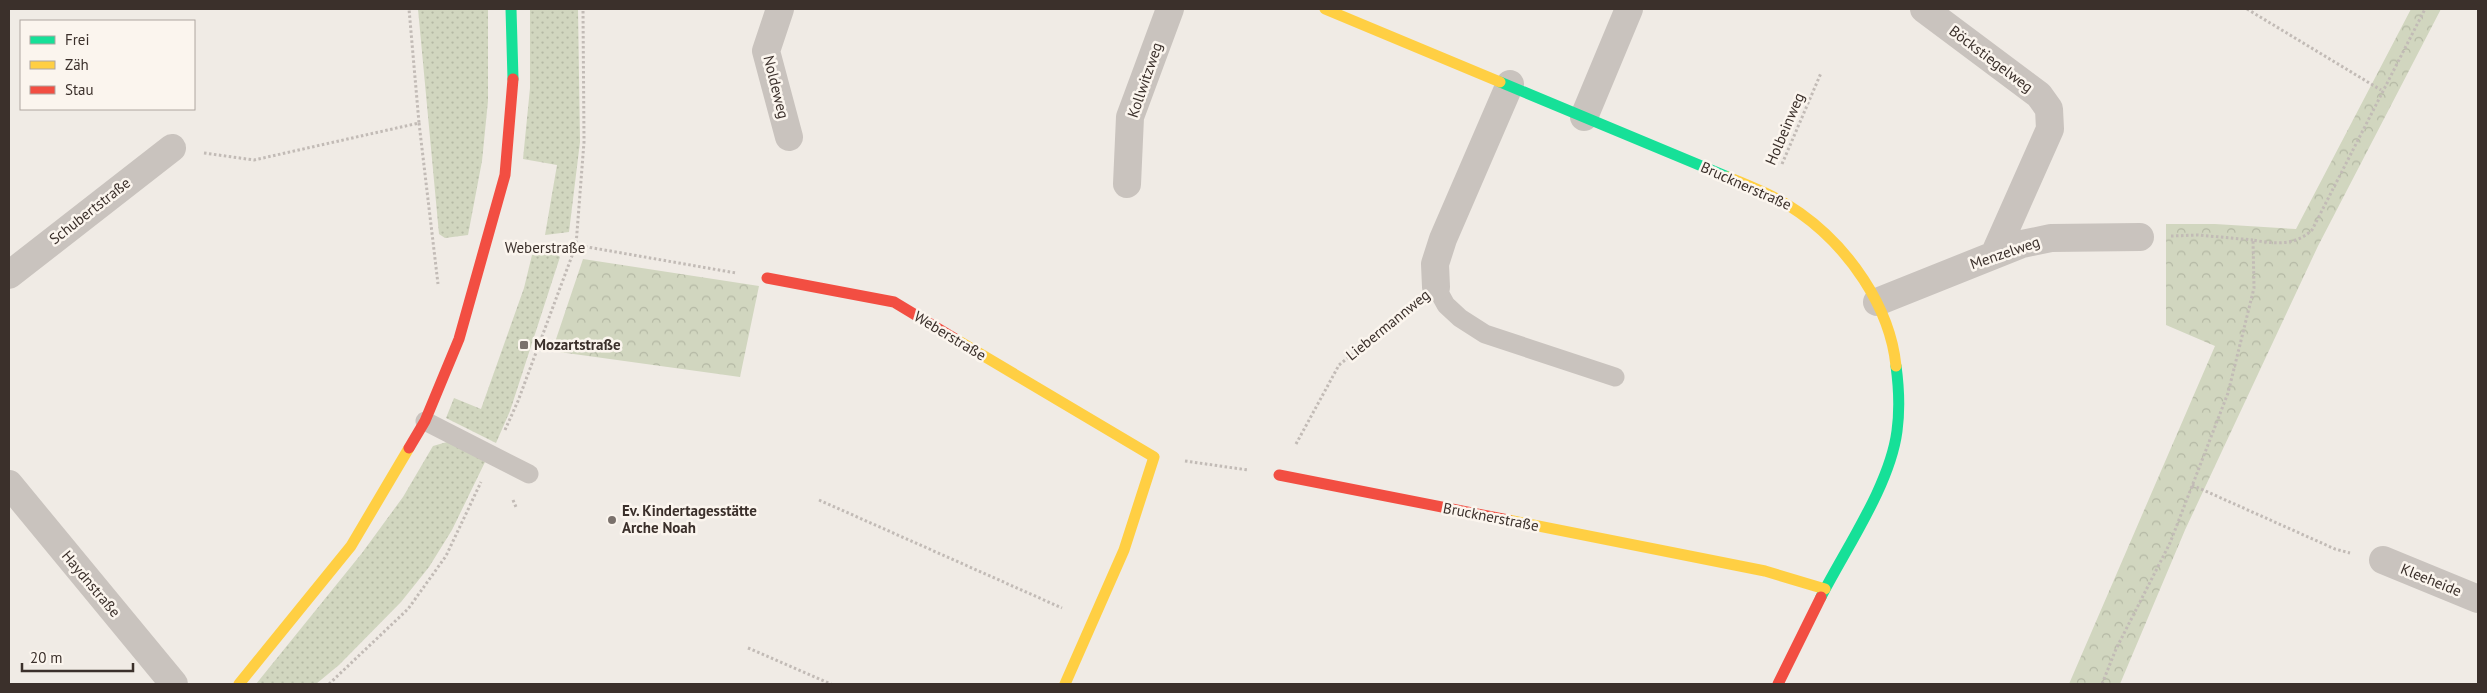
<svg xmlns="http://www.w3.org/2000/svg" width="2487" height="693" viewBox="0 0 2487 693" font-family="'PT Sans',sans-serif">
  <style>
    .grass { fill: url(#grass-dots) }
    .park { fill: url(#park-crowns) }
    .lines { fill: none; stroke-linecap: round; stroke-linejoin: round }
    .path { stroke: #c2bbb6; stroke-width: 3; stroke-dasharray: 2.5 2.5; stroke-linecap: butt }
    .lane { stroke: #c9c3be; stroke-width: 19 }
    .street { stroke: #c9c3be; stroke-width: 28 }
    .fast { stroke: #16e098; stroke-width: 11 }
    .slow { stroke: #ffcf43; stroke-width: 11 }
    .jam { stroke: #f24e42; stroke-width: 11 }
    .poi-dot { fill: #7a716c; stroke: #fbf5ee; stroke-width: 2 }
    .labels { text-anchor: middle; stroke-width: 5; stroke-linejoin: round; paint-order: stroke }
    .street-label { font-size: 15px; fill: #3b302b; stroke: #fbf5ee }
    .poi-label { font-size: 15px; font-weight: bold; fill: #3b302b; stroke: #fbf5ee; text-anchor: start }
  </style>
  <defs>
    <pattern id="grass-dots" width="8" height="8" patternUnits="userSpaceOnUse" patternTransform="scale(1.25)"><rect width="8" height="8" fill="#d1d6bf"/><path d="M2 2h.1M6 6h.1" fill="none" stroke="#b4b8a4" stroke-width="1.8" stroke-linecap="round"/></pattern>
    <pattern id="park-crowns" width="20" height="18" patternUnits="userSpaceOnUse" patternTransform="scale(1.25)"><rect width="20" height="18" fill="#d1d6bf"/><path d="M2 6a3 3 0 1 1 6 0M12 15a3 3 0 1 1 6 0" fill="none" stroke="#b4b8a4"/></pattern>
  </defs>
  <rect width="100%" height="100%" fill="#f0ebe5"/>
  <!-- grass -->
  <path class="grass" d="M418,9H488V101L482,161L468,235L445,238L439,234Z
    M530,9H578L580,142L569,232L545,235L557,165L523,159L530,88Z
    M554,252L560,257L510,411L496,443L446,418L454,398L481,409L524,288L532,255Z
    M447,442L486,460L452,530L429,567L401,602L339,665L316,684H256L362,553L403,497L433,446Z"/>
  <!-- park -->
  <path class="park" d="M2411,9H2441L2318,246L2185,530L2120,684H2069L2215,346L2166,325V224H2215L2296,229Z
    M583,259L759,286L740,377L552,351Z"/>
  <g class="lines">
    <!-- path -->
    <path class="path" d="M2247,9L2381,90
      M419,123L438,284
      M204,153L254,160L419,123L409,9
      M1782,164L1821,73
      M2171,236L2198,235L2253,240
      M520,248L576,245L736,273
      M505,430L518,401L576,245L584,142L583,9
      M1296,444L1339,365L1410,307
      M1185,461L1248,470
      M2192,485L2335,549L2350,553
      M513,500L516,507
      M819,500L1062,608
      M748,648L831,684
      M329,684L408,609L446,556L481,482
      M2102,684L2116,649L2170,543L2228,393L2254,288L2253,240C2274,244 2295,246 2312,230L2425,9"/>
    <!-- lane -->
    <path class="lane" d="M1436,287L1446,305L1460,318L1485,334L1615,377
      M425,421L529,474"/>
    <!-- street -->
    <path class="street" d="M780,9L766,51L789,137
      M1924,9L2039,95L2049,109L2050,129L1995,253
      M1584,117L1629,9
      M1127,184L1130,117L1170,9
      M9,275L172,148
      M1436,287L1435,264L1443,239L1510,84
      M1877,302L2022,244L2051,238L2140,237
      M9,484L174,684
      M2383,560L2478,599"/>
    <!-- fast -->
    <path class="fast" d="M511,9L513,79
      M1500,82L1728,177
      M1821,597C1846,548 1890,485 1897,431C1900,409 1899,388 1896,366"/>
    <!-- slow -->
    <path class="slow" d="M1325,9L1500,82
      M1728,177C1753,187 1777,197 1800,213C1848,247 1890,306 1896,366
      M957,340L1154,457L1124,550L1065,684
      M1508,520L1765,571L1825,589
      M239,684L351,546L409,448"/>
    <!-- jam -->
    <path class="jam" d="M767,278L894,302L957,340
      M409,448L425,421L459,339L505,175L513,79
      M1279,475L1508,520
      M1778,684L1821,597"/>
  </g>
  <!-- markers -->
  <g class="poi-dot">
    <rect x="519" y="340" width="10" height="10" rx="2.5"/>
    <circle cx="612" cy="520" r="5"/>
  </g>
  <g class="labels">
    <!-- street labels -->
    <g class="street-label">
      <text transform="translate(1991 59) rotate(37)" y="5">Böckstiegelweg</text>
      <text transform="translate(1145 80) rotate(-71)" y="5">Kollwitzweg</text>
      <text transform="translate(776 87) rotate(76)" y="5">Noldeweg</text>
      <text transform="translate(1785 129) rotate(-67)" y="5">Holbeinweg</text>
      <text transform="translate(1746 186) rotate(24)" y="5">Brucknerstraße</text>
      <text transform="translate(90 211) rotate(-38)" y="5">Schubertstraße</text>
      <text x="545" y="253">Weberstraße</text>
      <text transform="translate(2005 253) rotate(-19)" y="5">Menzelweg</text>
      <text transform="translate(1388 325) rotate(-39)" y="5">Liebermannweg</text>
      <text transform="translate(950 336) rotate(31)" y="5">Weberstraße</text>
      <text transform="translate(1491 517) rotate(11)" y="5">Brucknerstraße</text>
      <text transform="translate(2431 580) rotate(22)" y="5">Kleeheide</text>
      <text transform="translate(91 584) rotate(50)" y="5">Haydnstraße</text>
    </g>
    <!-- poi labels -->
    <g class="poi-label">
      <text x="534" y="350">Mozartstraße</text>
      <text x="622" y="516">Ev. Kindertagesstätte<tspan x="622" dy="17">Arche Noah</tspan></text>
    </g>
  </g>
  <!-- border -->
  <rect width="2487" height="693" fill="none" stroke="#3b302b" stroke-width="20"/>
  <!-- legend -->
  <rect x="20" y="20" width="175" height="90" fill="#fbf5ee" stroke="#aea6a0"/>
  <rect x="30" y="36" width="25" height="8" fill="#16e098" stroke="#aea6a0"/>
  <text x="65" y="45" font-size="15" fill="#3b302b">Frei</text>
  <rect x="30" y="61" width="25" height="8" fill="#ffcf43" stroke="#aea6a0"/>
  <text x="65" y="70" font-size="15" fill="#3b302b">Zäh</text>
  <rect x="30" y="86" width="25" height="8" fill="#f24e42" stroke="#aea6a0"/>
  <text x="65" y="95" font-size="15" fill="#3b302b">Stau</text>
  <!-- scale -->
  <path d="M22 663v8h111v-8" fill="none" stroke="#3b302b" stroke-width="2.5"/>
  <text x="30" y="663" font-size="15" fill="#3b302b" stroke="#fbf5ee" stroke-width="4" paint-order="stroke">20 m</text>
</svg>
